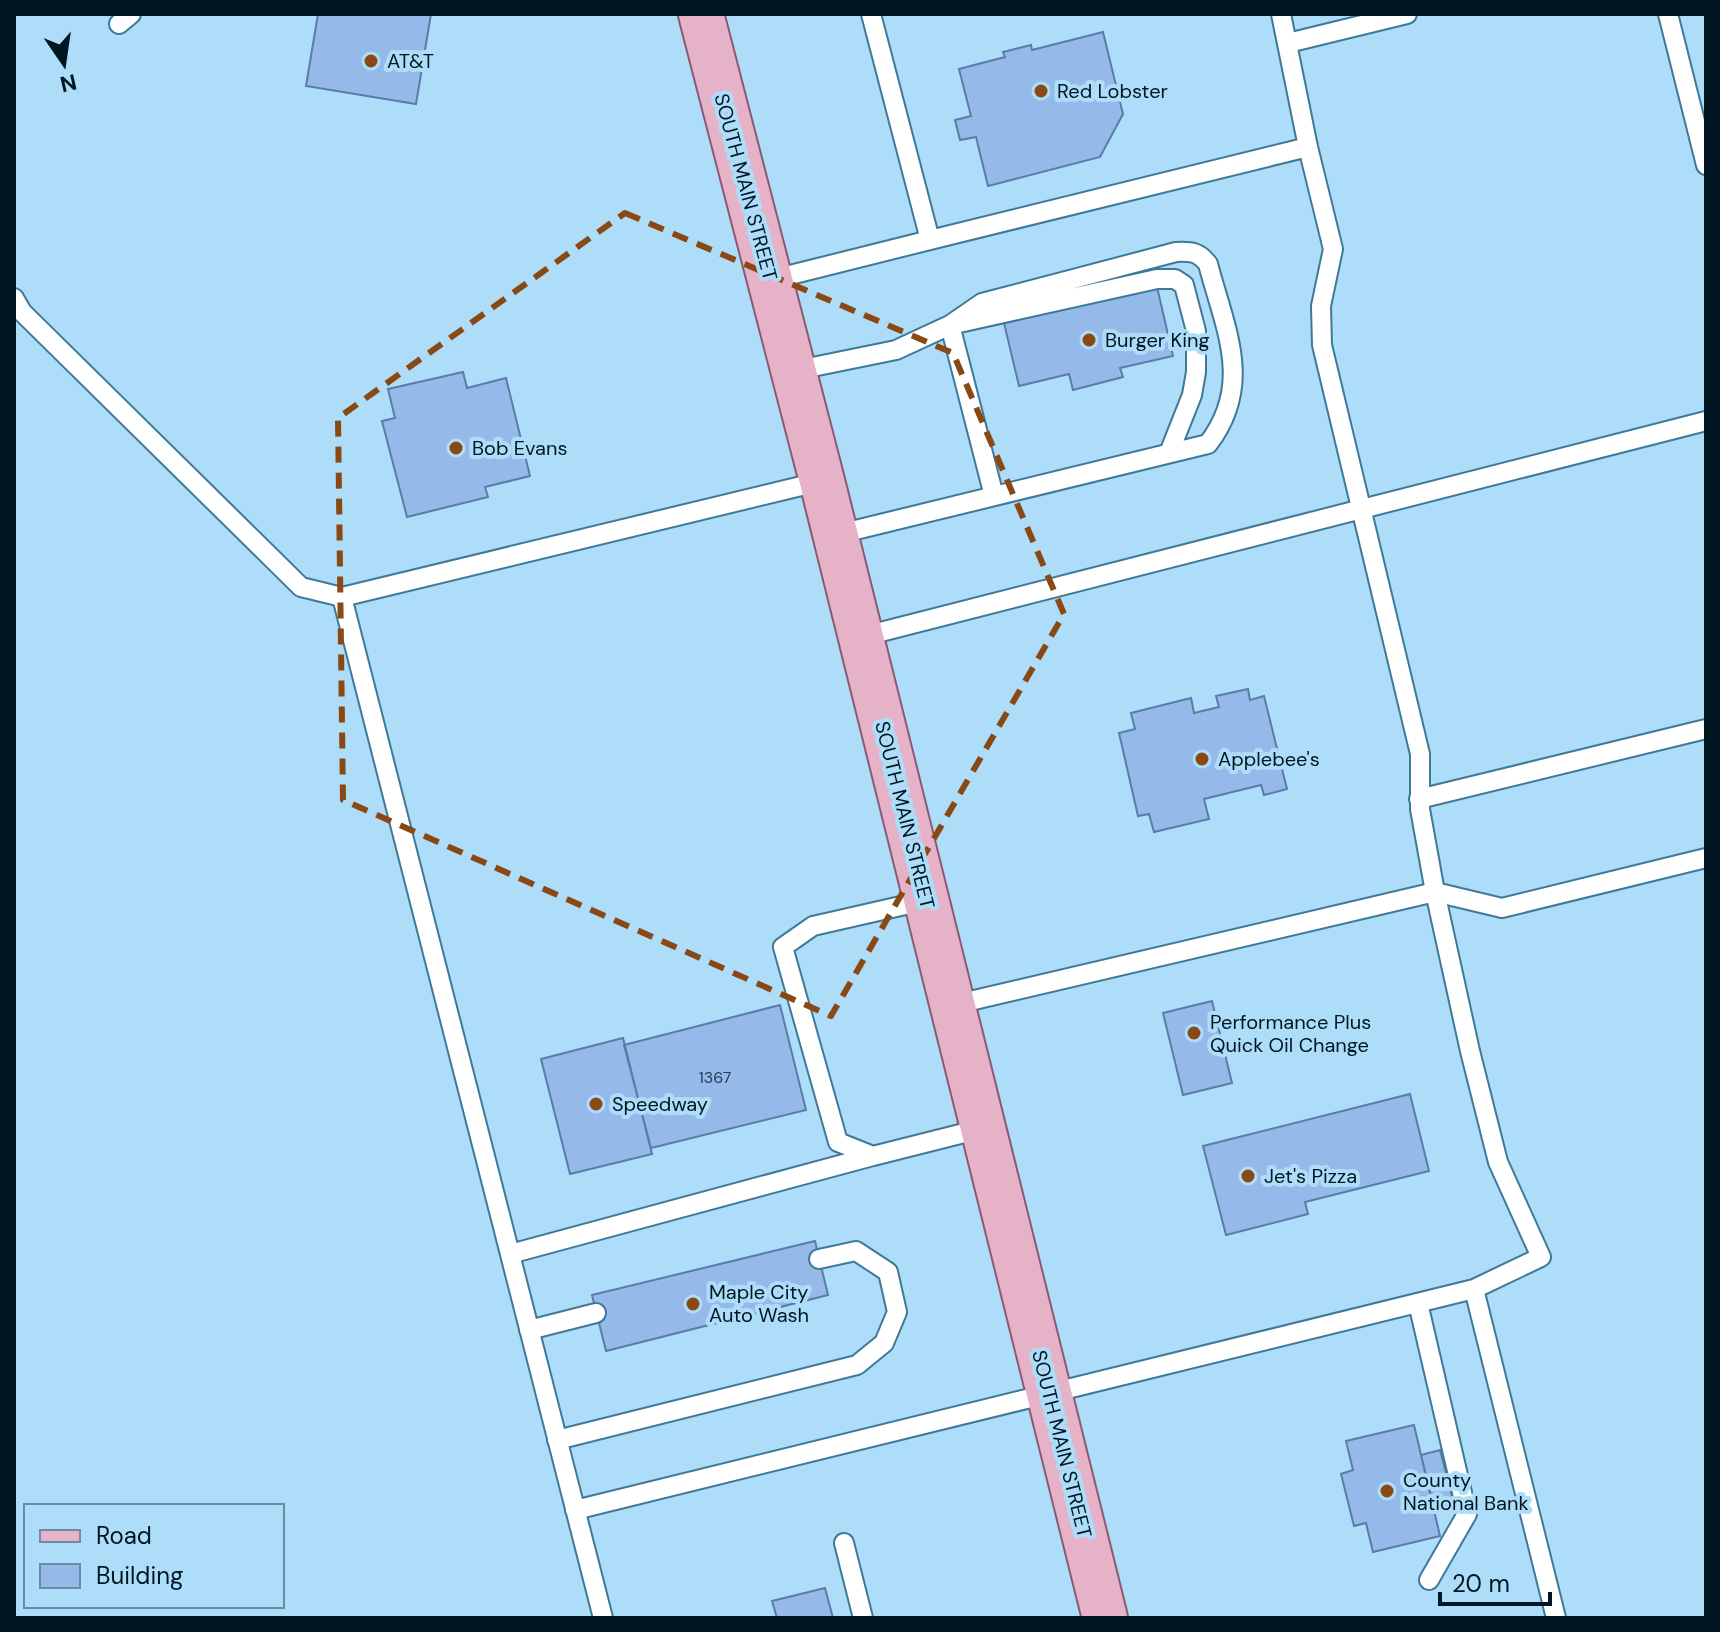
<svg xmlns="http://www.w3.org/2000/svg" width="1720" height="1632" viewBox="0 0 1720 1632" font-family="'DM Sans',sans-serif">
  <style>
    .building { fill: #95bae9; stroke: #5a7ca8; stroke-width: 2 }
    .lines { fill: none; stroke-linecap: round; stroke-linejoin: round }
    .lane-casing { stroke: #3e7999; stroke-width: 22 }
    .primary-casing { stroke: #8a5a75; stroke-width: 48 }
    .lane { stroke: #fff; stroke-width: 18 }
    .primary { stroke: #e5b2c7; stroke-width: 44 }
    .marked { fill: none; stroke: #8a4914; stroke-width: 6; stroke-dasharray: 16 10; stroke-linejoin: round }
    .poi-dot { fill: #8a4914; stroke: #adddf9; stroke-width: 3 }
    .labels { text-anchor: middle; stroke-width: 8; stroke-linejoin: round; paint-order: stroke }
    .number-label { font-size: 16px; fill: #253f54 }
    .poi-label { font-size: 20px; fill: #001622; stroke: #adddf9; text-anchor: start }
    .street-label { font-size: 20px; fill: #001622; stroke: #adddf9 }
  </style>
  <rect width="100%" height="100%" fill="#adddf9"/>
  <!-- building -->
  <path class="building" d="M318,14H431L416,104L306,86Z
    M1103,32L1123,114L1100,157L988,186L976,137L960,140L955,120L971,116L959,69L1005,57L1003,52L1031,45L1032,50Z
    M1157,287L1173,356L1120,368L1123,377L1073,390L1069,374L1019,386L1004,323Z
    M463,372L467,388L506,378L530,476L485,487L488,497L407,517L382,421L395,418L388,389Z
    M1248,689L1250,700L1264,696L1287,789L1264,795L1261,785L1204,799L1209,819L1154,832L1149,814L1138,816L1119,733L1135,729L1131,713L1191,698L1194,713L1219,707L1216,696Z
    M1212,1001L1232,1083L1183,1095L1163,1013Z
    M780,1005L806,1110L651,1148L624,1045Z
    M623,1038L652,1154L570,1174L541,1059Z
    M1410,1094L1429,1171L1305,1202L1308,1214L1226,1235L1203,1146Z
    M815,1241L828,1295L606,1351L592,1295Z
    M1414,1425L1440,1536L1373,1552L1366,1523L1354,1526L1341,1474L1353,1470L1346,1441Z
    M1440,1450L1454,1503L1434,1508L1421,1455Z
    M825,1588L833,1618H777L772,1601Z"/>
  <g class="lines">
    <!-- lane casing -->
    <g class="lane-casing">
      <path id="lane" d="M1668,14L1706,165
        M119,24L131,14
        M1288,43L1407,14
        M930,240L1308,147
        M770,280L930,240L871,14
        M14,298L22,312L301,587L342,597L822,481
        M793,371L896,350L950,325L982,303L1176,252C1191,251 1199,252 1208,264C1225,329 1254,384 1208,444L835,535
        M994,496L950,325L1157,279H1175L1184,285L1196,331V372L1192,395L1169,453
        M342,597L603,1618
        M861,637L1706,421
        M1419,799L1706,729
        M927,900L813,926L783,947L838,1142L873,1156L984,1128
        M953,1005L1435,892L1502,908L1706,858
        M510,1254L873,1156
        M1474,1289L1556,1618
        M1418,1303L1467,1514L1429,1580
        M529,1330L596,1313
        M557,1440L857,1365L884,1343L897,1312L888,1272L856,1251L819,1259
        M575,1510L1474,1289L1541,1257L1498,1162L1470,1051L1435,892L1420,809V754L1322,345L1321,306L1333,249L1308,147L1281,14
        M844,1543L863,1618"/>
    </g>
    <!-- primary casing -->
    <g class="primary-casing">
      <path id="primary" d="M701,14L822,481L1105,1618"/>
    </g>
    <!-- lane -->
    <use href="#lane" class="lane"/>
    <!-- primary -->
    <use href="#primary" class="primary"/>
  </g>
  <!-- marked area -->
  <path class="marked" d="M625,213L953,353L1064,614L831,1016L343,800L338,418Z"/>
  <!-- markers -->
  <g class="poi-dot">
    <circle cx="371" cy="61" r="8"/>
    <circle cx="1041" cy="91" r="8"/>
    <circle cx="1089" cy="340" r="8"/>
    <circle cx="456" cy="448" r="8"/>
    <circle cx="1202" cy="759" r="8"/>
    <circle cx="1194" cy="1033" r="8"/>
    <circle cx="596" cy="1104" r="8"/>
    <circle cx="1248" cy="1176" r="8"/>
    <circle cx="693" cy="1304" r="8"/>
    <circle cx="1387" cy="1491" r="8"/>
  </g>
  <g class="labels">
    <!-- number labels -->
    <g class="number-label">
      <text x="715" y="1083">1367</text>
    </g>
    <!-- poi labels -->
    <g class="poi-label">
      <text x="387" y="68">AT&amp;T</text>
      <text x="1057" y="98">Red Lobster</text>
      <text x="1105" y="347">Burger King</text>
      <text x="472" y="455">Bob Evans</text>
      <text x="1218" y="766">Applebee's</text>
      <text x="1210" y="1029">Performance Plus<tspan x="1210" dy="23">Quick Oil Change</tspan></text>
      <text x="612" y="1111">Speedway</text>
      <text x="1264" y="1183">Jet's Pizza</text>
      <text x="709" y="1299">Maple City<tspan x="709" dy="23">Auto Wash</tspan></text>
      <text x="1403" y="1487">County<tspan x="1403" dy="23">National Bank</tspan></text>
    </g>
    <!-- street labels -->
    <g class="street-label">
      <text transform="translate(746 187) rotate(75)" y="7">SOUTH MAIN STREET</text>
      <text transform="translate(905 815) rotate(76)" y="7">SOUTH MAIN STREET</text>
      <text transform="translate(1062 1444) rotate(76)" y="7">SOUTH MAIN STREET</text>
    </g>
  </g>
  <!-- border -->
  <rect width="1720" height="1632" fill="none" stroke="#001622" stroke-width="32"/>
  <!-- legend -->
  <rect x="24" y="1504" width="260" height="104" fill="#adddf9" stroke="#688da3" stroke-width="2"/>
  <rect x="40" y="1530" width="40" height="12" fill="#e5b2c7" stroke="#688da3" stroke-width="2"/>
  <text x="96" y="1544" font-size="24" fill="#001622">Road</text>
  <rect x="40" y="1564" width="40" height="24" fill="#95bae9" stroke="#688da3" stroke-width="2"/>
  <text x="96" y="1584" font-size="24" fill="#001622">Building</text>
  <!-- north arrow -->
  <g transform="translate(64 64) rotate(167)" stroke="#adddf9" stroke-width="6" paint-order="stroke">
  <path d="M0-6L14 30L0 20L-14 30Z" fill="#001622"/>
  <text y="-12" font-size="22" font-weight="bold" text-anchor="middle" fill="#001622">N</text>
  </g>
  <!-- scale -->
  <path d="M1440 1592v12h110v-12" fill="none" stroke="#001622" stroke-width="4"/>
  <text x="1452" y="1592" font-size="24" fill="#001622" stroke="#adddf9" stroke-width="6" paint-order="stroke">20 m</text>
</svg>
